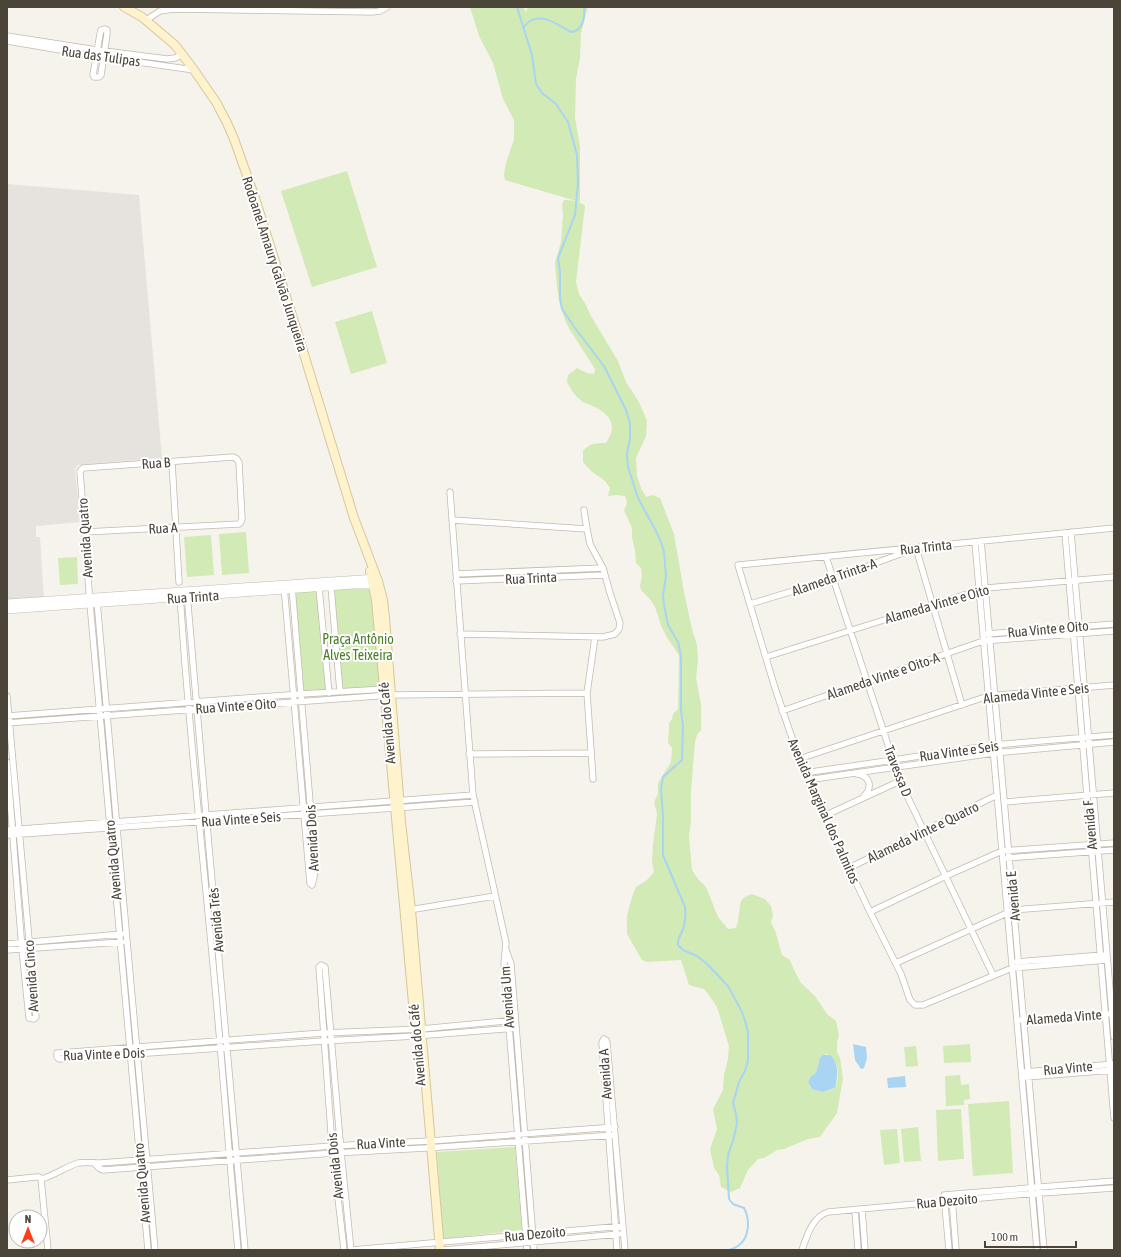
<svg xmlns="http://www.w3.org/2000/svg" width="1121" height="1257" viewBox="0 0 1121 1257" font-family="'Asap Condensed',sans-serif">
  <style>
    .industrial { fill: #e6e2dd }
    .green { fill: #d2eab5; fill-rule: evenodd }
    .water { fill: #a9d4f2 }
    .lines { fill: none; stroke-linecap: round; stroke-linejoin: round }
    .stream { stroke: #a9d4f2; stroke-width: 2 }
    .minor-casing { stroke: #c2bbae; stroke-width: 7 }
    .tertiary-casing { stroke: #c2bbae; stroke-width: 8 }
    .secondary-casing { stroke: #d6c79b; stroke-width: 10 }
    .minor { stroke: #fff; stroke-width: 5.5 }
    .tertiary { stroke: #fff; stroke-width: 7 }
    .secondary { stroke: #fff3cd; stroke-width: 8 }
    .labels { text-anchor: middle; stroke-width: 4; stroke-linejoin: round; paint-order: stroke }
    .street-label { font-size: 14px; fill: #4b4439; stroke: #fff }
    .park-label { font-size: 14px; fill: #4a7f2a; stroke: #fff }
  </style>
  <rect width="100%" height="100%" fill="#f6f3ec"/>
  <!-- industrial -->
  <path class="industrial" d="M7,184L139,195L162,458L78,465L75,469L80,522L36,526V537H40L44,600L7,603Z"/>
  <!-- green -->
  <path class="green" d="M470,7H523L526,12L528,7H588L581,33L580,58L576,79L575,118L580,146V202L505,180L504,174L506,163L514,139V120L503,99L493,63L479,36Z
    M347,171L377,267L312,287L281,191Z
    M564,200C571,200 580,201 585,206L576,282L579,294L585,303L591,316L618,361L626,382L639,402L647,421L646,436L636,458L637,476L641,488L646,497L653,495L660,498L674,534L684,592L692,629L697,645L698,660L696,678L701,704V730L697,735L695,742L691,791V820L689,836L692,870L698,879L706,887L718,917L728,929L736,928C740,918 738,908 742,899L751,894L757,896L765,899L771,906L773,915L771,923L775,930L782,955L790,960L796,974L801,983L815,996L827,1014L836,1021L839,1036L837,1041V1052L840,1058L843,1078L837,1113L820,1137L808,1139L784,1149L777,1150L764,1158L758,1159L748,1170L740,1188L731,1192L721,1187L719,1175L714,1168L710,1149L717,1129L713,1109L723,1090L724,1075L728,1059L729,1046L717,1007L709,995L704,989L689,985L681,960L647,962L642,960L627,934V916L632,897L636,887L646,881L654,872L652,862L653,845L657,814L654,802L658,794V783L671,762L672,748L668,743L669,729V723L672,719L673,714L678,709L679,655L668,639L662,628L655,607L650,599L641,590L640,586L642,575L641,568L636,563L635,550L632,538V528L624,510C627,505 628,502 625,496L616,495L608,496L610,488L605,481L591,471L583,462V451C590,443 595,443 606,443C617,426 612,416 595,407C591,405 587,404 583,402C576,397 571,390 567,382L568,375L577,368L587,373L594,374L595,369L570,330L565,320L559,301L557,287L555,263L561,242L563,215L562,204ZM826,1054L830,1055C839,1062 840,1080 834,1089L823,1092L812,1089L808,1082L811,1076L816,1073C819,1066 818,1056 826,1054Z
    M372,311L387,363L351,374L335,322Z
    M246,532L249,573L222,575L219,534Z
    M211,535L214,575L187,577L184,537Z
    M77,557L78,584L60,585L58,558Z
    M373,585L383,689L340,692L331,587Z
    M319,588L329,693L301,694L292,590Z
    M970,1044L971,1062L944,1063L943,1046Z
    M916,1046L918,1066L906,1067L904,1047Z
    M960,1075L961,1085L969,1084L970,1099L964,1100V1105L946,1106L945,1076Z
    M1009,1101L1013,1173L973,1176L968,1104Z
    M961,1109L964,1159L938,1161L936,1110Z
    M918,1127L921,1161L904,1162L901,1129Z
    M897,1129L900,1163L884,1165L880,1130Z
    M515,1147L522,1230L443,1239L437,1152Z"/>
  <!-- water -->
  <path class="water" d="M853,1044L866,1047L867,1058L864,1068L861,1069L855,1060Z
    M823,1055H830C839,1062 838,1077 835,1088L823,1092L812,1089L808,1082L811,1076L816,1073L820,1058Z
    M905,1076L906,1087L888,1088L887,1078Z"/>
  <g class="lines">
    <!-- stream -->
    <path class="stream" d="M517,7L532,55L536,84L542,93L556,104L568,122L577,155L578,183L575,215L558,258L560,272V298L562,309L575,328L604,366L626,410L630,423V439L627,453L628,467L638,498L655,529L661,542L664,552L666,576L663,596L664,605L668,625L678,642L680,651L681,659V710L683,726L682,760L663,777L661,789L663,817V855L685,907C686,913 685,924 683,929C681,935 677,939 678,945L683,950L697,956L706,963L728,986L742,1012L746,1024L748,1033V1061L745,1071L739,1082L733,1103L736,1114L737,1123L733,1141L728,1155L727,1167L729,1199L733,1204L744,1208C750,1219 750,1238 738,1246C735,1248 732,1249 729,1250
      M523,28C525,26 527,23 530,21C544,13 559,26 571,32C583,31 585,17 584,7"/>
    <!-- minor casing -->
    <g class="minor-casing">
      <path id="minor" d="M146,20L160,11L174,9L372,12L380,11L387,7
        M105,29L107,30V34L101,75L99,77H94L93,75L100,34L101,30Z
        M7,36L97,50L167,59L175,58L183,54
        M7,41L96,56L194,70
        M172,462L179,582
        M450,492L473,795L506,943L504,964L527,1250
        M452,520L587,529
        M85,532L239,524L241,522L242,519L239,463L237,459L233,457L83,468L80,471L90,604L148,1250
        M1071,532L1114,1037
        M1065,533L1114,1118
        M981,541L1044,1250
        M975,542L1037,1250
        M826,557L900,781L993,975
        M456,574L603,568
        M456,581L605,575
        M284,586L310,883L312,885
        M292,587L315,862L314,877L312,885
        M331,587L340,692
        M319,588L329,693
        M180,593C187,710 200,827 211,943C221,1045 228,1148 238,1250
        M187,593L206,814L245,1250
        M97,601L127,941L155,1250
        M750,604L833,579L916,548L962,705
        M460,634L603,637L615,634L619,629L620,623L610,593L603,568L590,544L587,529L584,510
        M987,634L1114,624
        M766,657L986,588L1114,577
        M7,696L36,1017L34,1019L29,1018L22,949L7,762
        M782,711L983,641L1114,631
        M7,716L301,694L386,689
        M7,723L391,695L587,693
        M469,754L591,753
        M799,759L988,696L1114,685
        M804,773L893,760L993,745L1114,735
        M857,774C870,776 873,787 864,796
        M593,779L587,693L595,637
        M807,780L994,753L1114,742
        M1005,802L1114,793
        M824,816L900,781
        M7,830L473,795
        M7,835L395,808L475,802
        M1007,858L1114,850
        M849,868L997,795
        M409,910L495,896
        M1014,910L1114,902
        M870,912L946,876L1002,851L1114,843
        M7,944L122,934
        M7,950L122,942
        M506,950L511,964L534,1250
        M1107,960L1012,968L923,1005H915L910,1000L901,974L870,912L804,773L775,688L738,565L1114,528
        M1016,962L1103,955
        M896,963L1007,913
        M515,1020L421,1029L323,1033L59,1053H57V1057L59,1059L324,1041L416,1036L516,1028
        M1021,1020L1108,1014
        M604,1039L606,1040L607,1043L625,1250
        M604,1039L602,1042L617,1250
        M1025,1072L1114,1064
        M1026,1077L1114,1070
        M94,1163L99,1168L103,1170L334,1153L426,1148L615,1135
        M41,1179C54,1176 65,1167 78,1163C86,1162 93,1163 100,1163L332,1146L430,1141L615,1127
        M7,1180L36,1177H39L41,1179L48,1250
        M952,1198L956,1250
        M862,1209L865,1250
        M855,1210L858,1250
        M344,1250L332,1146L319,967L321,965L325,967L341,1152L351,1250
        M352,1250L623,1226
        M444,1250L619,1234
        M802,1250C807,1236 812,1217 828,1212L1014,1195L1114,1188
        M949,1250L944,1195L1114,1181"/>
    </g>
    <!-- tertiary casing -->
    <g class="tertiary-casing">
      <path id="tertiary" d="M7,603L376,578
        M7,610L354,585H378"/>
    </g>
    <!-- secondary casing -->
    <g class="secondary-casing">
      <path id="secondary" d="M124,7L142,17L175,45L194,70L216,102L227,123L234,139L255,198L296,328L354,518L378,581L383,600L385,618L401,822L411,910L440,1250
        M370,571L376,600L415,1025"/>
    </g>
    <!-- minor -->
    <use href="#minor" class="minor"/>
    <!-- tertiary -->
    <use href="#tertiary" class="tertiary"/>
    <!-- secondary -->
    <use href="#secondary" class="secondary"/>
  </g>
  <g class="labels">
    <!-- street labels -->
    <g class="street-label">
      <text transform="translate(101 56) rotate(8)" y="5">Rua das Tulipas</text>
      <text transform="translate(275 264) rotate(72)" y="5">Rodoanel Amaury Galvão Junqueira</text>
      <text transform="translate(156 463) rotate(-4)" y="5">Rua B</text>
      <text transform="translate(163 528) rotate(-3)" y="5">Rua A</text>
      <text transform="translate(85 538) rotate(-94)" y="5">Avenida Quatro</text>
      <text transform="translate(926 547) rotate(-6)" y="5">Rua Trinta</text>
      <text transform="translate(834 577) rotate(-19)" y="5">Alameda Trinta-A</text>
      <text transform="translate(531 578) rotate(-3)" y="5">Rua Trinta</text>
      <text transform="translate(193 597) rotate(-4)" y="5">Rua Trinta</text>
      <text transform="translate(937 604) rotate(-16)" y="5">Alameda Vinte e Oito</text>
      <text transform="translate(1048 629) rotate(-5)" y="5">Rua Vinte e Oito</text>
      <text transform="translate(883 676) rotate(-19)" y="5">Alameda Vinte e Oito-A</text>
      <text transform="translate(1036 693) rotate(-6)" y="5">Alameda Vinte e Seis</text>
      <text transform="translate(236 706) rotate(-4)" y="5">Rua Vinte e Oito</text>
      <text transform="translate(387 723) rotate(-95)" y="5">Avenida do Café</text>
      <text transform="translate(959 751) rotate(-8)" y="5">Rua Vinte e Seis</text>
      <text transform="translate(898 771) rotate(69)" y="5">Travessa D</text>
      <text transform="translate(824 811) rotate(66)" y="5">Avenida Marginal dos Palmitos</text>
      <text transform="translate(241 819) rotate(-4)" y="5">Rua Vinte e Seis</text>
      <text transform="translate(1090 825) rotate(-95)" y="5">Avenida F</text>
      <text transform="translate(923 832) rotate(-26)" y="5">Alameda Vinte e Quatro</text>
      <text transform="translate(312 838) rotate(-93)" y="5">Avenida Dois</text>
      <text transform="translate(113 860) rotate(-95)" y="5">Avenida Quatro</text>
      <text transform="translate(1013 896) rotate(-95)" y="5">Avenida E</text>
      <text transform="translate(216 920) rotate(-95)" y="5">Avenida Três</text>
      <text transform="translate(31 976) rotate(-94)" y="5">Avenida Cinco</text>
      <text transform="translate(507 997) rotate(-94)" y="5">Avenida Um</text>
      <text transform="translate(1064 1017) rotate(-4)" y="5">Alameda Vinte</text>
      <text transform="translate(417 1045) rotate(-95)" y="5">Avenida do Café</text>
      <text transform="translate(104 1054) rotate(-2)" y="5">Rua Vinte e Dois</text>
      <text transform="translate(1068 1068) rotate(-5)" y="5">Rua Vinte</text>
      <text transform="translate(605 1074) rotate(-94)" y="5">Avenida A</text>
      <text transform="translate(381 1143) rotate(-3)" y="5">Rua Vinte</text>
      <text transform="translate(335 1166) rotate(-96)" y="5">Avenida Dois</text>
      <text transform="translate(142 1183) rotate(-95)" y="5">Avenida Quatro</text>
      <text transform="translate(947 1201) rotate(-5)" y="5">Rua Dezoito</text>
      <text transform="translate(535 1234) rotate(-5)" y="5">Rua Dezoito</text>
    </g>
    <!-- park labels -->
    <g class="park-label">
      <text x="358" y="644">Praça Antônio<tspan x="358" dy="16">Alves Teixeira</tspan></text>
    </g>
  </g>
  <!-- border -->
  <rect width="1121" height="1257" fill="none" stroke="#4b4439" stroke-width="16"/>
  <!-- north arrow -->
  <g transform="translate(28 1229)"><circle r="19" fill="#ffffff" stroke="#b7b4b0"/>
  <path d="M0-3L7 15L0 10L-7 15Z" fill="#fc3f1d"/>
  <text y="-6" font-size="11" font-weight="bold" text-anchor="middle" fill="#4b4439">N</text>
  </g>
  <!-- scale -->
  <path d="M985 1241v6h91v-6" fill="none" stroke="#4b4439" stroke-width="2"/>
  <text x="991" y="1241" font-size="12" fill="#4b4439" stroke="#ffffff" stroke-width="3" paint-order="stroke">100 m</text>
</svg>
